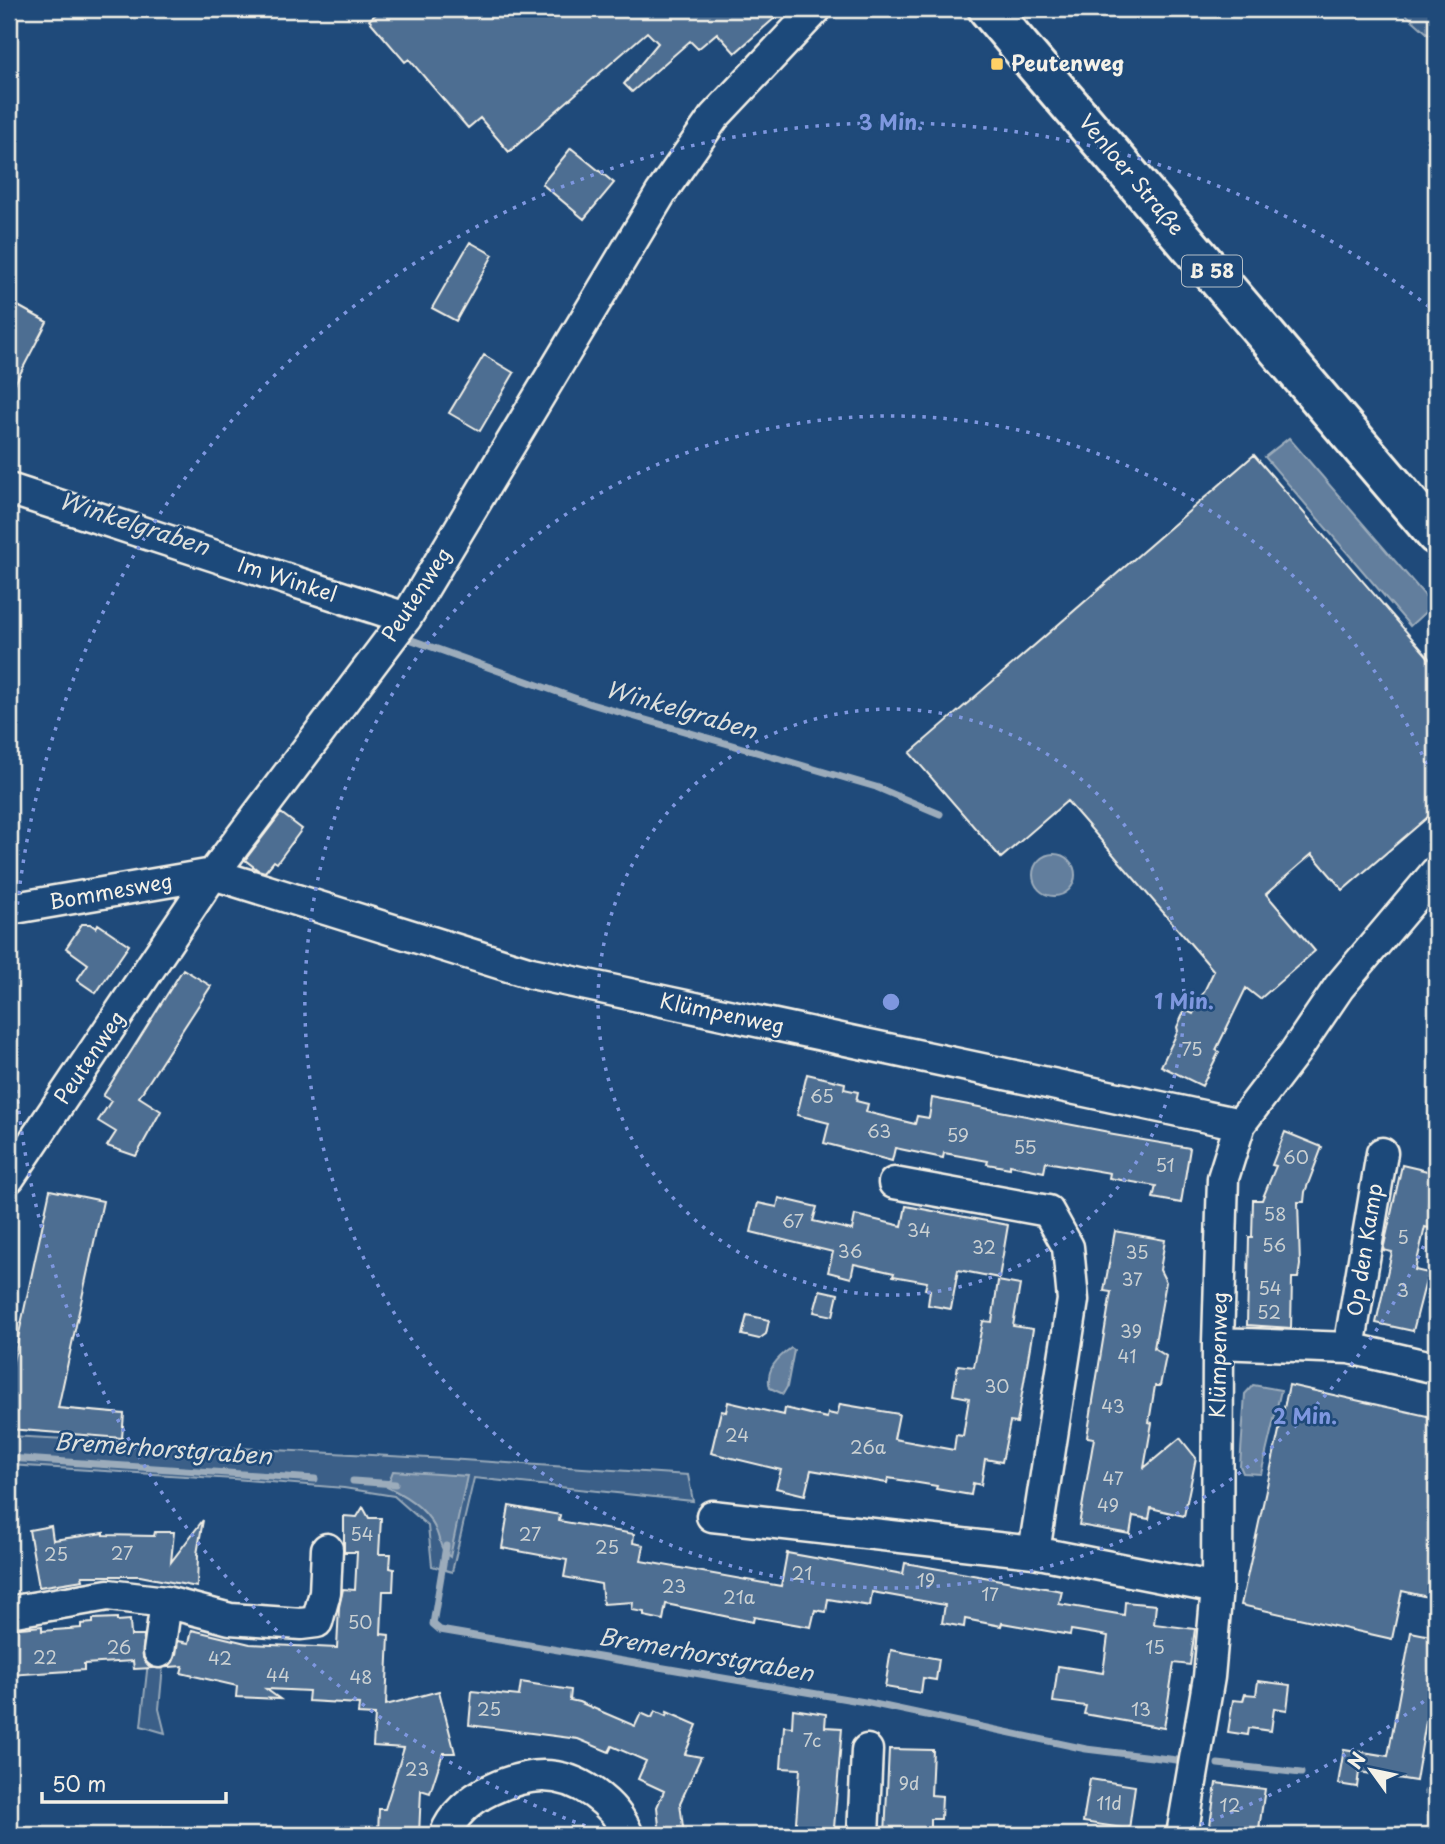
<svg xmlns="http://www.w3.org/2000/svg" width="1445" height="1844" viewBox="0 0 1445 1844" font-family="'Playpen Sans',sans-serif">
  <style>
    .green { fill: #3a5f88; stroke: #97a8b8; stroke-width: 2 }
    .water { fill: #627e9d; stroke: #9cacbb; stroke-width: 2 }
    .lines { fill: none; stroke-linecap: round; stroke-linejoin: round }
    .stream { stroke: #9cacbb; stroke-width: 7 }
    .building { fill: #4d6e92; stroke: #f4f1e8; stroke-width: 2 }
    .minor-casing { stroke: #f4f1e8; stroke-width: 35 }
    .primary-casing { stroke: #f4f1e8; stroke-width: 44 }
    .minor { stroke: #1f4a7a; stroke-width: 30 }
    .primary { stroke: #1f4a7a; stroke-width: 38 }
    .ring { fill: none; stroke: #7e97df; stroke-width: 3.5; stroke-dasharray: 3.5 7 }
    .poi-dot { fill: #ffd166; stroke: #1f4a7a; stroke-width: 2.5 }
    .labels { text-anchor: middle; stroke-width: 5; stroke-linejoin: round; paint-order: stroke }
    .number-label { font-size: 18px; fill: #cad0d2 }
    .shield { fill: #1f4a7a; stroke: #b4bfc7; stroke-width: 2 }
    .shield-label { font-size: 19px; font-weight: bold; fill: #f4f1e8 }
    .poi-label { font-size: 21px; font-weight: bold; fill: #f4f1e8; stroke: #1f4a7a; text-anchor: start }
    .street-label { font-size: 21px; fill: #f4f1e8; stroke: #1f4a7a }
    .water-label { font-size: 23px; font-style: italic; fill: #dee0dd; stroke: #1f4a7a }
    .centre { fill: #7e97df; stroke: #1f4a7a; stroke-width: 3.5 }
    .ring-label { font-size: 21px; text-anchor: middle; font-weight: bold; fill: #7e97df; stroke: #1f4a7a; stroke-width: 5; stroke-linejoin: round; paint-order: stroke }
  </style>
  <rect width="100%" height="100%" fill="#1f4a7a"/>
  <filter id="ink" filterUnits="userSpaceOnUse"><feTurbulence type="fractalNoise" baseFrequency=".0143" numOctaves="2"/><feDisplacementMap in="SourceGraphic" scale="14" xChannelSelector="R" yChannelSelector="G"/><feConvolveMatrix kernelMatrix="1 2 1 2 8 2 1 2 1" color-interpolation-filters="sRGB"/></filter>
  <g filter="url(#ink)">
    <!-- green -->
    <path class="green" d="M1400,9H1436V41Z
      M9,1436L448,1459L688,1475L693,1501L474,1478L452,1572L432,1566L428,1526L394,1496L344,1488L234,1479L9,1465Z
      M149,1653L164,1655L159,1709L165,1733L141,1726Z"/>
    <!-- water -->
    <path class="water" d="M1289,438L1433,605L1410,626L1265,457Z
      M1033 875a21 21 0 1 1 42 0a21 21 0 1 1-42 0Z
      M791,1348L794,1350L787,1387L783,1394L770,1388C765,1370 777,1358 791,1348Z
      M1253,1385L1281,1390L1261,1474L1243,1473L1240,1466L1245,1394Z
      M393,1471L467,1476L450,1557C440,1549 441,1544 437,1533C429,1510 407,1496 387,1487Z"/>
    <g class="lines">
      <!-- stream -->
      <path class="stream" d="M342,613L368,621
        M412,640L591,704L876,787L940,814
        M9,1458L315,1479
        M353,1481L395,1484
        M446,1546L433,1624L440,1630L865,1702L1086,1749L1177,1760
        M1218,1764L1301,1773
        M1427,1792L1436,1795"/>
    </g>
    <!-- building -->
    <path class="building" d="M382,9H785L735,53L717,33L698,49L690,41L632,92L624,84L658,43L647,32L509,152L480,118L468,128L409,59L405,62L369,20Z
      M571,148L614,183L584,219L542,184Z
      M470,242L493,255L456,321L432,308Z
      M18,306L47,322L9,395V324Z
      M484,355L514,373L480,431L449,413Z
      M1254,455L1436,666V810L1343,890L1312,854L1266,894L1315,951L1260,999L1246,988L1216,1050L1219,1052L1202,1086L1161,1066L1178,1031L1177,1027L1185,1010L1193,1014L1214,971L1067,801L1001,858L910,753Z
      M281,813L302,829L277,863L274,861L265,872L258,870L245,860Z
      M82,924H90L96,928L98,924L129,945L96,993L77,980L88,964L66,948Z
      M183,969L211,986L139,1097L161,1111L136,1156L107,1146L116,1132L98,1121L111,1101L103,1096Z
      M807,1074L845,1083L844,1089L858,1092L856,1101L868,1104L866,1112L915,1124L917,1116L929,1118L932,1098L1109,1132L1108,1134L1190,1148L1181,1203L1153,1198L1156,1186L1109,1178L1110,1173L1046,1162L1044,1172L1010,1165V1168L987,1164L988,1161L944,1153L943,1158L895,1148L892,1161L824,1143L829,1123L797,1115Z
      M1285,1132L1322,1147L1305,1192L1304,1202H1298L1300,1265L1298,1278H1292L1291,1328L1247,1325L1249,1237H1252L1253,1200H1262L1276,1166L1272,1165Z
      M1402,1165L1436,1173L1428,1205L1436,1207V1230L1425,1227L1415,1270L1428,1273L1413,1331L1376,1323L1392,1252L1383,1250Z
      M50,1190L103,1201L58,1408L124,1414L122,1438L9,1429V1380Z
      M779,1198L817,1207L813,1221L852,1230L855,1215L902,1226L906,1206L1008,1225L999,1278L958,1270L951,1309L928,1305L930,1290L925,1289L927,1282L893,1276L894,1273L854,1264L851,1278L828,1272L833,1252L751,1232L758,1203L777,1207Z
      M1115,1231L1165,1240L1160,1270L1166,1282L1154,1348L1166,1356L1160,1386H1155L1149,1422L1152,1423L1144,1468L1180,1438L1196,1458L1184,1516L1151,1508L1149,1519L1133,1516L1130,1534L1079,1525L1094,1438L1087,1437L1111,1292L1104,1291Z
      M998,1281L1020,1285L1013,1326L1033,1329L1017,1423L1010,1422L1002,1462L985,1459L981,1485L973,1483L971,1495L936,1489L937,1486L888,1478L887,1483L811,1470L805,1495L776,1488L781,1470L711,1453L721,1411L726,1412L728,1402L784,1415L785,1408L827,1418L828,1413L837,1415L840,1404L899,1414L894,1439L954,1450L956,1435L963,1436L969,1398L953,1395L958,1365L974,1367L983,1321L992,1322Z
      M820,1290L838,1294L833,1316L814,1312Z
      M747,1315L769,1320L766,1334L759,1339L742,1335Z
      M1289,1385L1436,1418V1599L1402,1591L1392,1639L1241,1605Z
      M509,1506L560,1515L559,1521L634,1534L633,1543L644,1545L641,1561L781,1586L787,1553L903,1574L905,1563L1062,1591L1059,1604L1124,1615L1125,1602L1156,1605L1154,1624L1195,1629L1190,1665L1174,1663L1164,1728L1084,1714L1086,1706L1053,1702L1058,1666L1103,1673L1108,1636L1071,1630L1070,1635L1002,1623L1001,1626L965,1619L964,1627L942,1623L945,1605L872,1592L870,1606L828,1599L826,1612L815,1610L811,1627L754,1617L753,1622L666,1604L663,1620L644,1616V1612L632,1610L633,1602L603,1604L601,1584L564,1577L567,1560L502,1548Z
      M363,1507L369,1518H381L379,1554H391L390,1568L394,1569L393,1591H383L381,1634L389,1635L386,1705L439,1691L455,1753H443L430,1793L421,1790L419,1835L378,1834L379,1809H385L404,1748L373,1746L375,1715L358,1714L359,1704L308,1701L309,1691L266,1689L280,1699L236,1697L237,1686L181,1673L183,1666L168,1667L173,1662L176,1655L178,1641L189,1643L192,1630L250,1644L337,1648L339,1607L343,1589L355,1590L357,1552H344V1516L357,1517Z
      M203,1520L197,1554L198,1555L197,1587L140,1576H82L83,1580L39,1587L29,1530L51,1526L53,1540L104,1533V1535L154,1536L155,1532H174L171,1562Z
      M117,1618V1621L130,1620L131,1636H144L143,1658L148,1665L153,1668L134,1669L133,1661L84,1664V1670L9,1675V1629L42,1626V1631L81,1628V1624L93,1623V1619Z
      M1411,1632L1436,1637V1723L1426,1721L1416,1781L1359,1772L1357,1787L1338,1784L1344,1749L1388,1756Z
      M891,1650L939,1659L936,1680L923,1678L921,1693L885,1687Z
      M1258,1681L1290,1685L1287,1710L1274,1708L1271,1731L1249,1728L1248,1735L1228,1732L1233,1700L1243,1701L1245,1694L1256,1695Z
      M521,1682L571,1690L570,1700L579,1702L635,1726L641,1713L652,1718L655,1711L666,1716L667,1712L697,1725L685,1754L701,1757L680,1803L684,1835H660L657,1807L664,1791L638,1779L646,1761L612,1746L609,1752L578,1739L469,1725L472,1691L519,1696Z
      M793,1709L826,1714L825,1727L842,1728L834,1828H830V1835H795L800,1769L781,1768L784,1726L792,1727Z
      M889,1749L933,1750L931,1795L942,1796L941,1819H930V1835H885Z
      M1090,1779L1135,1786L1129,1829L1083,1822Z
      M1216,1783L1265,1789L1258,1835H1220L1221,1827L1210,1825Z"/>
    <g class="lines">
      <!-- minor casing -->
      <g class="minor-casing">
        <path id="minor" d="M9,489L406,618
          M9,909L213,874L531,973L1240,1124
          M9,1178L213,874L406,618L661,193L714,117L816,9
          M894,1183L1048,1211L1068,1247L1073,1300L1034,1552
          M1218,1343L1349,1348L1436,1368
          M1349,1348L1382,1153
          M712,1516L1034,1552L1217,1588
          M9,1612L108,1595L166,1602L230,1619L301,1624L317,1622L325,1593L327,1549
          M159,1652L166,1602
          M445,1835C452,1815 471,1799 490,1790C507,1782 524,1776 543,1776C579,1776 615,1803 628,1835
          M863,1835L867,1750
          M1182,1835L1209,1677L1217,1588L1218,1343L1223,1178L1240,1124L1295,1052L1339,987L1436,872"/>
      </g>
      <!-- primary casing -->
      <g class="primary-casing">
        <path id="primary" d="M988,9L1436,535"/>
      </g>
      <!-- minor -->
      <use href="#minor" class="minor"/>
      <!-- primary -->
      <use href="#primary" class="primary"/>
    </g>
  </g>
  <!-- distance rings -->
  <g class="ring">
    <circle cx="891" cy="1002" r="293"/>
    <path d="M1436 1217A586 586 0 1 1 1436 787"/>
    <path d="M1432 1695A879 879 0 0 1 1177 1833M605 1833A879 879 0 1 1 1432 309"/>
  </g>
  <!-- markers -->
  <rect class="poi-dot" x="990" y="57" width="14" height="14" rx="3.5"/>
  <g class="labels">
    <!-- number labels -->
    <g class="number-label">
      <text x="1192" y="1056">75</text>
      <text x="822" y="1103">65</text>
      <text x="879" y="1138">63</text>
      <text x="958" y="1142">59</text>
      <text x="1025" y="1154">55</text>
      <text x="1296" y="1164">60</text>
      <text x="1165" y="1172">51</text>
      <text x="1275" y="1221">58</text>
      <text x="793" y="1228">67</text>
      <text x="919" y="1237">34</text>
      <text x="1403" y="1244">5</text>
      <text x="1274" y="1252">56</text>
      <text x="984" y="1254">32</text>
      <text x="850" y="1258">36</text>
      <text x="1137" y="1259">35</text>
      <text x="1132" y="1286">37</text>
      <text x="1270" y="1295">54</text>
      <text x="1403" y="1297">3</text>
      <text x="1269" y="1319">52</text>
      <text x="1131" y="1338">39</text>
      <text x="1127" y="1363">41</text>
      <text x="997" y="1393">30</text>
      <text x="1113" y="1413">43</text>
      <text x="737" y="1442">24</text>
      <text x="868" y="1454">26a</text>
      <text x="1113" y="1485">47</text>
      <text x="1108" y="1512">49</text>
      <text x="362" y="1541">54</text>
      <text x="530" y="1541">27</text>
      <text x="607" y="1554">25</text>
      <text x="122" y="1560">27</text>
      <text x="56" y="1561">25</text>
      <text x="802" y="1580">21</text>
      <text x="926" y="1587">19</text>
      <text x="674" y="1593">23</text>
      <text x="990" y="1601">17</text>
      <text x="739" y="1604">21a</text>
      <text x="360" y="1629">50</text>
      <text x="119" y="1654">26</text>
      <text x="1155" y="1654">15</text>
      <text x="45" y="1664">22</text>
      <text x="220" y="1665">42</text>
      <text x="278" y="1682">44</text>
      <text x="361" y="1684">48</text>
      <text x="489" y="1716">25</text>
      <text x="1141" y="1716">13</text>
      <text x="812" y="1747">7c</text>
      <text x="417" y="1776">23</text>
      <text x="909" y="1790">9d</text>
      <text x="1109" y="1810">11d</text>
      <text x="1230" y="1812">12</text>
    </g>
    <!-- shield labels -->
    <rect class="shield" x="1182" y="255.5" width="60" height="31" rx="5"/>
    <g class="shield-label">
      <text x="1212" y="278">B 58</text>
    </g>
    <!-- poi labels -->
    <g class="poi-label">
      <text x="1011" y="71">Peutenweg</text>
    </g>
    <!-- street labels -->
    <g class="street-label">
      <text transform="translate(1131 175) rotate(50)" y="7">Venloer Straße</text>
      <text transform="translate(287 580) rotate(18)" y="7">Im Winkel</text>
      <text transform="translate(417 595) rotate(-57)" y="7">Peutenweg</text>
      <text transform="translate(111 892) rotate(-10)" y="7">Bommesweg</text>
      <text transform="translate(722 1014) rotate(12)" y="7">Klümpenweg</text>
      <text transform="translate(90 1058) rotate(-56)" y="7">Peutenweg</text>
      <text transform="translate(1365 1250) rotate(-81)" y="7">Op den Kamp</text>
      <text transform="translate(1219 1355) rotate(-89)" y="7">Klümpenweg</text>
    </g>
    <!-- water labels -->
    <g class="water-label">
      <text transform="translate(134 524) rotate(18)" y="8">Winkelgraben</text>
      <text transform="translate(681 710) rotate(16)" y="8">Winkelgraben</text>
      <text transform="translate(163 1449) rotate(4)" y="8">Bremerhorstgraben</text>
      <text transform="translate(706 1655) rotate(10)" y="8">Bremerhorstgraben</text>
    </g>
  </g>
  <circle cx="891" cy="1002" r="10" class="centre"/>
  <g class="ring-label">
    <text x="891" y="130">3 Min.</text>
    <text x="1184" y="1009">1 Min.</text>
    <text x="1305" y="1424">2 Min.</text>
  </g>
  <!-- margin -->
  <rect width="1445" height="1844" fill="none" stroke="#1f4a7a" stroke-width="35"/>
  <rect x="18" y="18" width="1410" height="1809" fill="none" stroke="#f4f1e8" stroke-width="2.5" filter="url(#ink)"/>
  <!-- north arrow -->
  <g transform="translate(1371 1770) rotate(303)" stroke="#1f4a7a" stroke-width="5" paint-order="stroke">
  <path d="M0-5L12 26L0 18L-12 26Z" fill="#f4f1e8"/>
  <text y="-10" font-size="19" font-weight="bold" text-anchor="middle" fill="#f4f1e8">N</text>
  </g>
  <!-- scale -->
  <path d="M42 1792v10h184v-10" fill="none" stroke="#f4f1e8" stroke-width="3.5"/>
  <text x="52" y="1792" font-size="21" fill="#f4f1e8" stroke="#1f4a7a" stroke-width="5" paint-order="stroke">50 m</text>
</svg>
